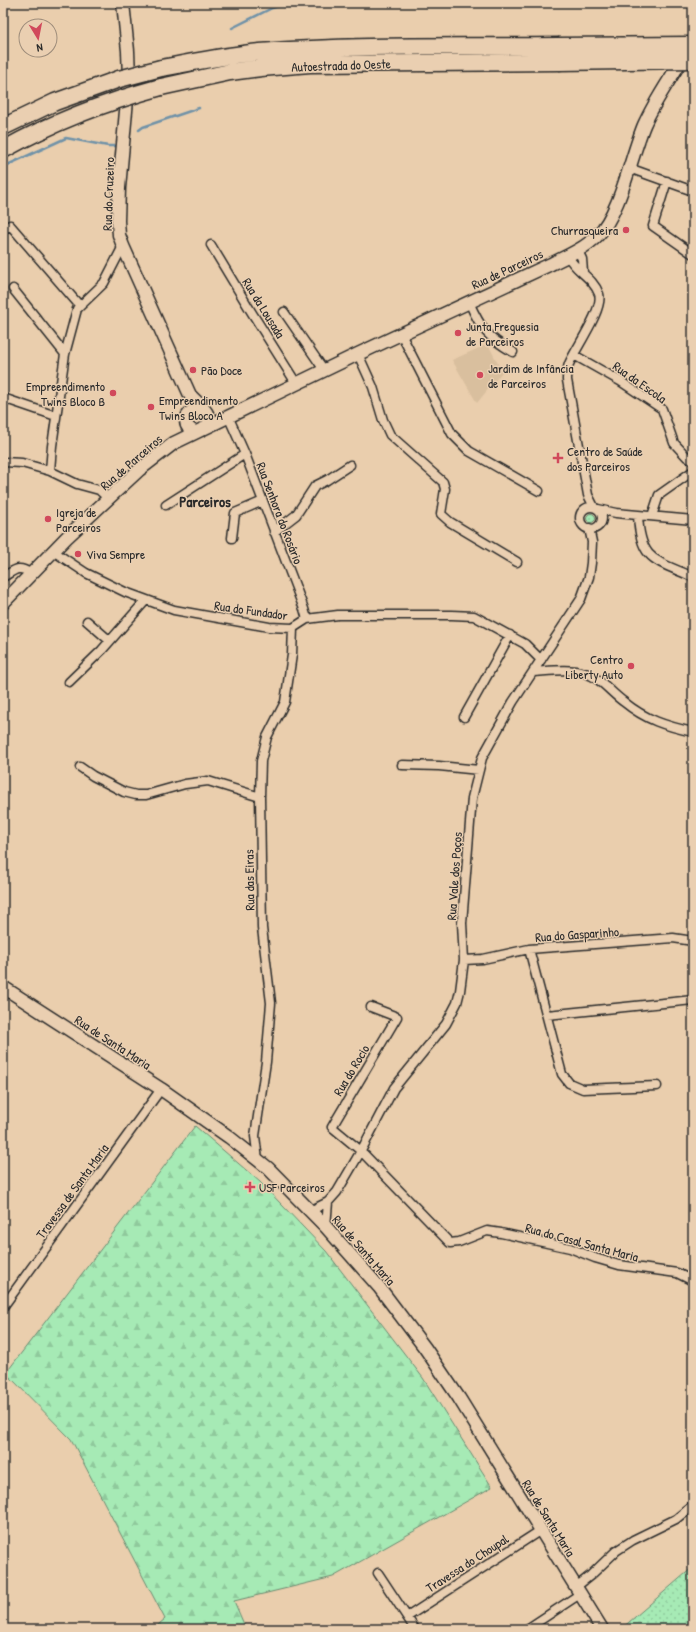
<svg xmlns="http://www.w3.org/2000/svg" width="696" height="1632" viewBox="0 0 696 1632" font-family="'Patrick Hand',sans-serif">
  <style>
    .built { fill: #d9bf9e }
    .grass { fill: url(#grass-dots); stroke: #688a70 }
    .forest { fill: url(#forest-firs); stroke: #688a70 }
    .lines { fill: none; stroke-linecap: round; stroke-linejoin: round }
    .stream { stroke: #6f92a8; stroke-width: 2.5 }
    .street-casing { stroke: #2b2b2b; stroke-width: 11 }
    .secondary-casing { stroke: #2b2b2b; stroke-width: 15 }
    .highway-casing { stroke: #2b2b2b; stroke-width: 19 }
    .street { stroke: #eacfb1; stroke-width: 8 }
    .secondary { stroke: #eacfb1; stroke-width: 12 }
    .highway { stroke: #eacfb1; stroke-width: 16 }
    .highway-bridge-casing { stroke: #2b2b2b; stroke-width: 19; stroke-linecap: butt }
    .highway-bridge { stroke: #eacfb1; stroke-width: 16 }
    .poi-dot { fill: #d1495b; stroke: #eacfb1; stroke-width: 1.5 }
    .labels { text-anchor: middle; stroke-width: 3; stroke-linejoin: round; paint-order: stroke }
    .street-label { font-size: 13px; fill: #2b2b2b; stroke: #eacfb1 }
    .poi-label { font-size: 13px; fill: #2b2b2b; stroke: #eacfb1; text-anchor: start }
    .quarter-label { font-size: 15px; font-weight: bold; fill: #2b2b2b; stroke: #eacfb1 }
  </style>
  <defs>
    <pattern id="grass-dots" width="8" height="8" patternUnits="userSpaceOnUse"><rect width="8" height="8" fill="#a6eab5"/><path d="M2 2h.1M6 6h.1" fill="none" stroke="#8fc99c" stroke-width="1.8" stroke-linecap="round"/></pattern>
    <pattern id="forest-firs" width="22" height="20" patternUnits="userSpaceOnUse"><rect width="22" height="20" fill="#a6eab5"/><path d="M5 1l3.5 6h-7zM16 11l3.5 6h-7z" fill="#8fc99c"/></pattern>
  </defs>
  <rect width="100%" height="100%" fill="#eacead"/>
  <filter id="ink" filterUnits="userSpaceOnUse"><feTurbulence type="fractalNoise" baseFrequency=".025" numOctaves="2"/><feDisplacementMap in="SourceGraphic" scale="8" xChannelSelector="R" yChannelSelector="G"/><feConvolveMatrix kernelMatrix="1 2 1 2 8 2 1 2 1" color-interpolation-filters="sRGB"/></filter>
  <g filter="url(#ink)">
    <!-- built -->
    <path class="built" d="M488,344L502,372L477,403L452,360Z"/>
    <!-- grass -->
    <path class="grass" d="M586.5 518a4.5 4.5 0 1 1 9 0a4.5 4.5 0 1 1-9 0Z
      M693,1567V1629H621Z"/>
    <!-- forest -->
    <path class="forest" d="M195,1126L260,1182L326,1251L423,1378L492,1487L333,1577L234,1601L246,1629H153L165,1619L71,1439L6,1373Z"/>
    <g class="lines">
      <!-- stream -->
      <path class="stream" d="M232,28L272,8L289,3
        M139,130L143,127L199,108
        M3,167L66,138L108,146H116"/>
      <!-- street casing -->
      <g class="street-casing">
        <path id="street" d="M629,168L693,191
          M667,181L653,226L693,254
          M3,230L10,225L80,306
          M211,245L252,313L296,383
          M578,251L582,259L583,272
          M568,256C575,271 593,277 599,294C604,309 575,349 569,364C567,369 567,375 567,380L588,495L594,507
          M13,289L65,354
          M469,302C481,329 487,337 513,352
          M284,312L324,370
          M401,334L452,434L469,451L539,491
          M358,354L373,387L383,420L390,435L443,482L445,489L441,514L450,522L517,562
          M574,355L620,381L662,409L674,443L687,457L693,461
          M3,398L56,416
          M228,416L245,454L304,609L307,619
          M3,462L22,463L50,471
          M109,499L99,490L77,484L50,471L52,446L65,354L77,309L104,283L123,246
          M166,505L245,454
          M580 518a11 11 0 1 1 22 0a11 11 0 1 1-22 0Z
          M598,509L616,513L693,520
          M638,515C640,561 655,560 693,577
          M652,516L659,495L693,471
          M274,532L296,515L315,486L327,480L350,465
          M232,538L235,513L263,501
          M53,551L86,573L125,592L174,610L269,627L293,628L307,619L338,615H452L474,616L525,644L541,660
          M3,577C15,570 18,565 30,573
          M87,621L110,641
          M533,672C550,671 569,668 585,673C601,678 611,693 624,702C646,720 666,726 693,732
          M69,682L102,650L146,600
          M464,717L510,635
          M402,765L439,766L479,770
          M80,767L93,776L124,792L136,795H146L185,784L208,781L260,797
          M529,949L562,1074L569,1083L583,1089L657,1086
          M464,960L483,959L529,949L673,938L693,941
          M371,1007L397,1017L332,1127L361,1151L450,1243L459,1242L487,1231L501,1233L570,1248L595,1258L619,1265L677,1273L693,1281
          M547,1015L693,1000
          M258,1160L255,1136L266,1062L271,1003L262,928L260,797L261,761L267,737L285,702L292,655L293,628
          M310,1211L328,1202L337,1192L361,1151L394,1088L446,1024L457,1003L460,991L464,960L462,923L472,798L482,758L513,702L581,599L589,577L591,563L592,542L589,528
          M326,1227L328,1202
          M3,1307L161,1089
          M378,1573L415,1629
          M576,1587L591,1575L616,1551L633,1540L676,1519L693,1505
          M407,1617L541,1530
          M527,1629L580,1594"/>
      </g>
      <!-- secondary casing -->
      <g class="secondary-casing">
        <path id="secondary" d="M123,3L128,51L129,78L119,188L118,221L119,235L123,246L190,395C198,404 213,413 208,426
          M195,432C183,427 184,417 193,410L203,409
          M3,603L66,538L139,470L174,443L358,354L551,264C567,256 584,249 597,236C620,214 631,156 644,125C655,100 672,77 685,54
          M3,987L161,1089L229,1137L268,1168L326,1227L379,1287L425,1348L459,1398L602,1629"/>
      </g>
      <!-- highway casing -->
      <g class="highway-casing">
        <path id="highway" d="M161,68C194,62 227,55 260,52C359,44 459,47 558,46
          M161,87L230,72L261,68L310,64L559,62
          M3,127L55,102L119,79"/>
      </g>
      <!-- street -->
      <use href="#street" class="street"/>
      <!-- secondary -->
      <use href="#secondary" class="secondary"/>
      <!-- highway -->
      <use href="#highway" class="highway"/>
      <!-- highway-bridge casing -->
      <g class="highway-bridge-casing">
        <path id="highway-bridge" d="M558,46L693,45
          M559,62L693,60
          M119,79L161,68
          M3,150C53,122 106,102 161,87"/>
      </g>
      <!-- highway-bridge -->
      <use href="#highway-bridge" class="highway-bridge"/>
    </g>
  </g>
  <!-- markers -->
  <g class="poi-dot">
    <circle cx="626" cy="230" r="4"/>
    <circle cx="458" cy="333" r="4"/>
    <circle cx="193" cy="370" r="4"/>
    <circle cx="480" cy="375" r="4"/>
    <circle cx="113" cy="393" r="4"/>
    <circle cx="151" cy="407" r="4"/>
    <path d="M556 452h4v4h4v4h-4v4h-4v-4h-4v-4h4z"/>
    <circle cx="48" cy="519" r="4"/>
    <circle cx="78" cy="554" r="4"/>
    <circle cx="631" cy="666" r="4"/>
    <path d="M248 1181h4v4h4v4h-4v4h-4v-4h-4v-4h4z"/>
  </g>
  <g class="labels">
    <!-- street labels -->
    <g class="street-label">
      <text transform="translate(341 65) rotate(-2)" y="5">Autoestrada do Oeste</text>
      <text transform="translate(108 194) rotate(-88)" y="5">Rua do Cruzeiro</text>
      <text transform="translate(507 269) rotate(-25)" y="5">Rua de Parceiros</text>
      <text transform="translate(264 308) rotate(58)" y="5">Rua da Lousada</text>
      <text transform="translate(640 382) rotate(35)" y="5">Rua da Escola</text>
      <text transform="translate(131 462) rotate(-41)" y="5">Rua de Parceiros</text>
      <text transform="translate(280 513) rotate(69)" y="5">Rua Senhora do Rosário</text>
      <text transform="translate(251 610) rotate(8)" y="5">Rua do Fundador</text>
      <text transform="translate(454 876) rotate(-86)" y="5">Rua Vale dos Poços</text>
      <text transform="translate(249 880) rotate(-91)" y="5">Rua das Eiras</text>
      <text transform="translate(577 934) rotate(-4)" y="5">Rua do Gasparinho</text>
      <text transform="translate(113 1042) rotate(33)" y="5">Rua de Santa Maria</text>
      <text transform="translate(351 1070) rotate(-59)" y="5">Rua do Rocio</text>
      <text transform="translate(72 1191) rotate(-54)" y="5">Travessa de Santa Maria</text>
      <text transform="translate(582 1242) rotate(15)" y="5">Rua do Casal Santa Maria</text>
      <text transform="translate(364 1250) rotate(49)" y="5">Rua de Santa Maria</text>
      <text transform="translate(549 1518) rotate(58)" y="5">Rua de Santa Maria</text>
      <text transform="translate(467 1563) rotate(-33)" y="5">Travessa do Choupal</text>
    </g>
    <!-- poi labels -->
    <g class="poi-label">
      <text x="618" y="235" text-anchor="end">Churrasqueira</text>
      <text x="466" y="331">Junta Freguesia<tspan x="466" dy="15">de Parceiros</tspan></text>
      <text x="488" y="373">Jardim de Infância<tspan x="488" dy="15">de Parceiros</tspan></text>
      <text x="201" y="375">Pão Doce</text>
      <text x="105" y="391" text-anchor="end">Empreendimento<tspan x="105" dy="15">Twins Bloco B</tspan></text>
      <text x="159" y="405">Empreendimento<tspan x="159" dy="15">Twins Bloco A</tspan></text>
      <text x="567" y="456">Centro de Saúde<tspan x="567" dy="15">dos Parceiros</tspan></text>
      <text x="56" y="517">Igreja de<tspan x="56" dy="15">Parceiros</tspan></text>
      <text x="86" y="559">Viva Sempre</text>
      <text x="623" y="664" text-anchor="end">Centro<tspan x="623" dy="15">Liberty Auto</tspan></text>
      <text x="259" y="1192">USF Parceiros</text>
    </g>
    <!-- quarter labels -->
    <g class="quarter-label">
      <text x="205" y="507">Parceiros</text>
    </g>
  </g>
  <!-- margin -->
  <rect width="696" height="1632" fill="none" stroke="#eacfb1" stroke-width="16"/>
  <rect x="8" y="8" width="680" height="1616" fill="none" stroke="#2b2b2b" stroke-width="1.5" filter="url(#ink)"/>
  <!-- north arrow -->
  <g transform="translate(38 38) rotate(170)"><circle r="19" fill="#eacfb1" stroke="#9e8d7b"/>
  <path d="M0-3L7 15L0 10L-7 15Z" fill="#d1495b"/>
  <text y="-6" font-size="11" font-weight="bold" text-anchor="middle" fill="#2b2b2b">N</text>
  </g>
</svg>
